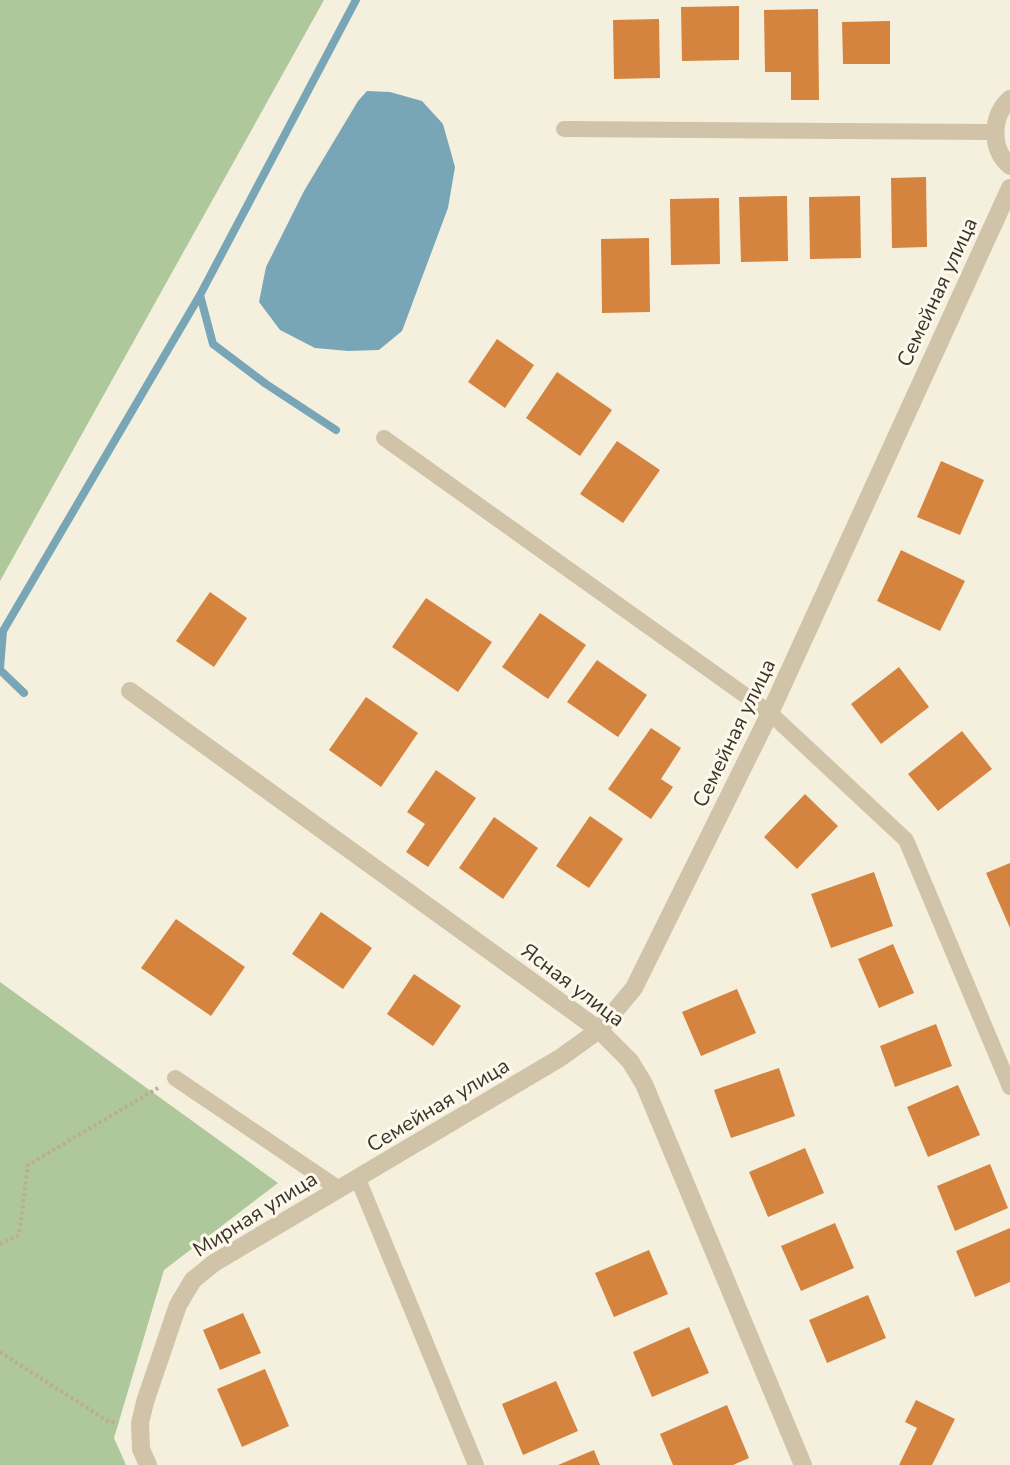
<svg xmlns="http://www.w3.org/2000/svg" width="1010" height="1465" viewBox="0 0 1010 1465" font-family="'Nunito Sans',sans-serif">
  <style>
    .green { fill: #aec79b }
    .water { fill: #79a6b6 }
    .lines { fill: none; stroke-linecap: round; stroke-linejoin: round }
    .stream { stroke: #79a6b6; stroke-width: 8 }
    .building { fill: #d4843e }
    .path { stroke: #bcad92; stroke-width: 4; stroke-dasharray: 3 3; stroke-linecap: butt }
    .lane { stroke: #d0c3a8; stroke-width: 16 }
    .street { stroke: #d0c3a8; stroke-width: 18 }
    .labels { text-anchor: middle; stroke-width: 6; stroke-linejoin: round; paint-order: stroke }
    .street-label { font-size: 21px; fill: #3b3329; stroke: #fcf8eb }
  </style>
  <rect width="100%" height="100%" fill="#f5f0de"/>
  <!-- green -->
  <path class="green" d="M0,0H324L0,581Z
    M0,982L278,1183L164,1270L114,1438L126,1465H0Z"/>
  <!-- water -->
  <path class="water" d="M367,91L390,92L422,101L443,124L455,167L448,208L402,331L379,350L348,351L315,348L280,330L259,302L266,267L304,191L358,101Z"/>
  <g class="lines">
    <!-- stream -->
    <path class="stream" d="M200,295L213,344L266,384L336,430
      M0,668L3,631L200,295L356,0
      M0,670L24,693"/>
  </g>
  <!-- building -->
  <path class="building" d="M739,6V60L682,61L681,7Z
    M818,9L819,100H791V72H765L764,10Z
    M659,19L660,78L614,79L613,20Z
    M890,21V64H843L842,22Z
    M926,177L927,247L892,248L891,178Z
    M787,196L788,261L741,262L739,197Z
    M860,196L861,258L810,259L809,197Z
    M719,198L720,264L671,265L670,199Z
    M649,238L650,312L602,313L601,239Z
    M497,339L534,365L505,408L468,382Z
    M557,372L612,410L580,456L526,418Z
    M617,441L660,470L623,523L580,494Z
    M941,461L984,480L960,535L917,517Z
    M901,550L965,581L940,631L877,601Z
    M210,592L247,618L214,667L176,641Z
    M426,598L492,642L458,692L392,647Z
    M540,613L586,645L548,699L502,667Z
    M597,660L647,695L618,737L567,702Z
    M899,667L929,707L881,744L851,704Z
    M366,697L418,733L381,787L329,750Z
    M651,728L681,748L661,779L673,787L651,819L608,789Z
    M962,731L992,769L938,811L908,774Z
    M436,770L476,798L428,867L406,852L425,824L407,812Z
    M805,794L838,826L797,869L764,837Z
    M590,816L623,839L589,888L556,866Z
    M494,817L538,848L503,899L459,868Z
    M1010,863V928L986,873Z
    M874,872L893,926L831,948L811,894Z
    M321,912L372,948L343,989L292,954Z
    M176,919L245,967L211,1016L141,968Z
    M893,944L914,993L879,1008L858,959Z
    M414,974L461,1006L433,1046L387,1014Z
    M737,989L756,1033L701,1056L682,1012Z
    M936,1024L952,1066L895,1087L880,1046Z
    M779,1068L795,1116L731,1138L714,1090Z
    M958,1085L980,1135L928,1157L907,1107Z
    M805,1148L824,1193L768,1217L749,1172Z
    M990,1164L1008,1208L955,1231L937,1186Z
    M835,1223L854,1268L801,1291L781,1246Z
    M1010,1228V1282L975,1297L956,1251Z
    M649,1250L668,1294L614,1317L595,1273Z
    M868,1295L886,1338L827,1363L809,1320Z
    M243,1313L261,1353L220,1370L203,1330Z
    M689,1327L709,1373L652,1397L633,1352Z
    M265,1369L289,1426L242,1447L217,1389Z
    M556,1381L578,1431L523,1455L502,1404Z
    M916,1400L955,1419L932,1465H899L917,1428L905,1422Z
    M727,1405L749,1458L733,1465H673L660,1434Z
    M594,1450L600,1465H558Z"/>
  <g class="lines">
    <!-- path -->
    <path class="path" d="M0,1244L19,1235L28,1165L158,1088
      M0,1352L109,1422H118"/>
    <!-- lane -->
    <path class="lane" d="M564,129L994,132
      M384,438L770,713L906,840L1010,1087
      M175,1078L339,1189
      M358,1179L476,1465"/>
    <!-- street -->
    <path class="street" d="M1010,99C991,116 990,149 1010,166
      M130,691L599,1030L630,1061L644,1084L803,1465
      M148,1465L141,1449L140,1423L145,1402L178,1305L193,1280L214,1263L560,1058L599,1030L634,988L770,713L1010,188"/>
  </g>
  <g class="labels">
    <!-- street labels -->
    <g class="street-label">
      <text transform="translate(937 292) rotate(-65)" y="7">Семейная улица</text>
      <text transform="translate(734 733) rotate(-64)" y="7">Семейная улица</text>
      <text transform="translate(573 985) rotate(37)" y="7">Ясная улица</text>
      <text transform="translate(438 1105) rotate(-31)" y="7">Семейная улица</text>
      <text transform="translate(255 1214) rotate(-32)" y="7">Мирная улица</text>
    </g>
  </g>
</svg>
